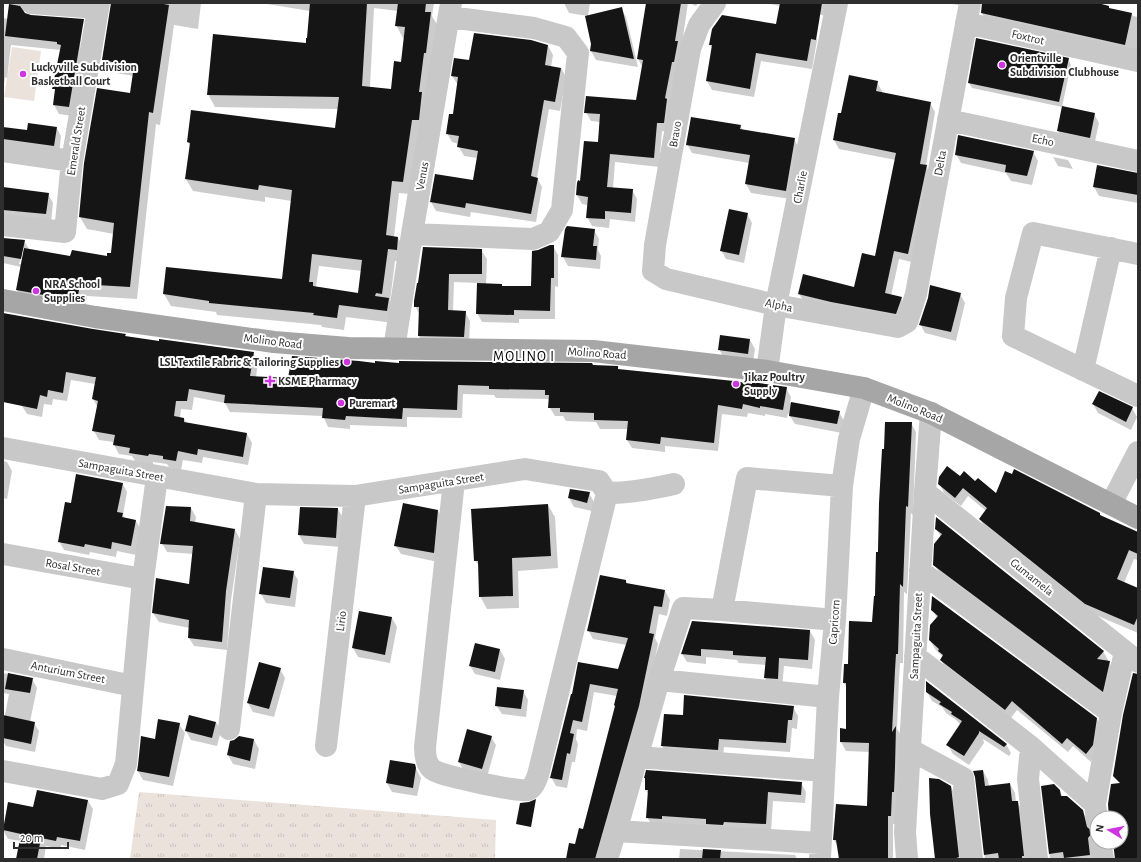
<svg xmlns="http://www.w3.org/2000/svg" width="1141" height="862" viewBox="0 0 1141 862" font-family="'Alegreya Sans',sans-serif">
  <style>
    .grass { fill: url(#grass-tufts) }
    .green { fill: #ebe2dc }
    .shadow { fill: #0003; fill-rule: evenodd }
    .building { fill: #151515; fill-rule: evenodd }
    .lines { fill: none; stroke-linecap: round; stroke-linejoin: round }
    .minor { stroke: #c8c8c8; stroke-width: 22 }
    .major { stroke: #a6a6a6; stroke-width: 22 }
    .poi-dot { fill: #ce34e1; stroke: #fff; stroke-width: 1.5 }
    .labels { text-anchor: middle; stroke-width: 4; stroke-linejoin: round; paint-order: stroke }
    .street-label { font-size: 12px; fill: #2e2e2e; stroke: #fff }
    .poi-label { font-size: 12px; font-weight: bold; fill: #2e2e2e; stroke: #fff; text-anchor: start }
    .quarter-label { font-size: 14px; letter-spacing: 1px; fill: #000; stroke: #fff }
  </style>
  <defs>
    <pattern id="grass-tufts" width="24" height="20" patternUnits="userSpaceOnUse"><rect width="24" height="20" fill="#ebe2dc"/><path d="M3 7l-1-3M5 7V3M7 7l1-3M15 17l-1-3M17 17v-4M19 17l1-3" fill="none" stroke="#cac2bd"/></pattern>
  </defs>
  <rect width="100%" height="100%" fill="#fff"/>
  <!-- grass -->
  <path class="grass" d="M139,792L496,820L495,859H130Z"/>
  <!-- green -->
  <path class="green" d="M12,47L41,51L34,101L4,97Z"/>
  <!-- shadow -->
  <path class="shadow" d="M10,3H29L27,5L24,11L25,14L82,29L73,116L59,114L54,105L56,92L54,88L61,50L11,45L7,78L5,77L3,92V18L8,19Z
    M112,3H201L198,29L174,25L160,125L156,124L137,299L87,296L84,313L24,302L17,290L21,267L3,263V239L24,241L29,249L71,257H108L111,254L114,234L87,229L80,217L131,95L134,76L110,72L103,60ZM23,248H25L21,264H19Z
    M261,3H434L432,16L438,26L410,194L399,193L394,237L398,238L405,250L403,262L395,261L390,301L396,312L394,323L346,317L344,330L322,327L321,325L217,315L216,312L171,306L164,294L167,268L283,280L292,201L265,197V202L193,191L186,179L190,146L188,142L336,129L338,109L215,107L208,94L307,44L308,39L310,11ZM374,8L398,11L396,25L403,38H404L402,63L392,90L370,87ZM319,266L362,271L359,294L316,287Z
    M564,3H590L588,16L569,13Z
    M647,3H688L669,132L662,131L659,167L615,162L613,188L632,190L637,199L635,222L610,219L609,228L592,226L587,217L588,205L582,204L577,195L581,182L598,144L600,122L591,121L586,112L637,101L643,68L638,59Z
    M689,3H698L696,6Z
    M766,3H828L826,16Z
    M947,3H966L964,6Z
    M983,3H1092L1108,7L1110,9L1132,14L1133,16L1138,17V56L987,22L982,13Z
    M621,9L626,17L638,67L596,60L591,51Z
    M812,31L817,40L812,69L761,61L754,97L712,90L707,81L712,48L710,45Z
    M548,46L553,55L551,67L561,68L566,77L560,111L549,109L537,178L542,187L536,222L471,212L470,217L436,211L431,202L473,182L477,158L464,156L459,147V144L452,142L447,133L453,115L458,85L452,76L470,61Z
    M1068,59L1071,65L1062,107L972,88L969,83Z
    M877,82L882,91V93L930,103L935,112L926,166L931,175L912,262L899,259L891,296L901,298L906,307L901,322L805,303L799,294L855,288L876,257L896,160L839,149L834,140L841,115Z
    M1094,114L1099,123L1094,146L1064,140L1058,131Z
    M740,126L743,130L794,139L799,148L791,199L751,193L746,184L749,163L692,153L687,144Z
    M56,127L61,136L59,154L3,149V128L28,131Z
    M1033,152L1038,161L1032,185L1011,181L1006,173L961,163L956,154Z
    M1053,157L1068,160L1073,169L1058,166Z
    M1138,174V203L1099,196L1094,187Z
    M3,189L48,194L53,203L51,223L3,218Z
    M747,214L752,223L744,263L726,259L721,250Z
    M594,230L599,239L598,250L601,256L600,269L568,266L563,257Z
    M553,246L558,255V287L555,286V319H519V323L482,322L477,313L478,283L454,282L453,311L465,312L470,321L469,345H424L419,336L420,315L415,306L418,284L481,250L487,259L486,285H502L503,287H532Z
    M960,294L965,303L956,341L925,333L920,324Z
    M3,314L125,335L126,337L253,353L258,362L256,377L289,379L376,365L617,367L619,370L786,388L791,397L790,403L839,412L844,421L842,433L795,424L788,413L787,418L765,414V416L748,413L747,417L722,414L718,451L665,446V452L632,448L627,440L628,429H600L596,422L566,421L563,416H555L550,408V402L548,399L496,398L494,395L463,394L462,418L407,417V427L350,425V429L328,427L323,416L230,412L225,403L194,397L192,410L181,409L180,418H184L187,424L247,434L252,443L248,465L203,457L202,463L183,460L181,470L169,467L167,464L153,462V465L135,461L132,456L119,454L114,445V442L99,440L94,431L98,408L93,399L95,384L71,380L67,401L53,399L52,405L44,404L42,417L27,414L22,406L3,393Z
    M750,340L755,349L753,362L724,358L719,349Z
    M1093,404L1132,408L1137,417L1131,430L1098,413Z
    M911,423L916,432L913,515L911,513L907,594L904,592L903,663H900L899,679L897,729L901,735L896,824H893V859H840L838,846L834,840L868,807L870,752L846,751L841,742V729L847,730V688L844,683L849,665L873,623L885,450Z
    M3,461L7,462L12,471L7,499L3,498Z
    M960,478L976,483L996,495L1100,514L1101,517L1138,533V560L1134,559L1124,583L1138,589V633L1091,613L985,528L980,519L986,511L968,496L961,506L944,493L939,483Z
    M122,483L127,492L123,515L125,519L136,521L141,530L136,555L117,551L116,557L90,552L89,555L64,550L59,541L71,504Z
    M589,493L594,502L592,511L574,507L569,498Z
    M548,505L555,517L558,568L518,571L519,608L487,609L480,596L479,566L475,560Z
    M191,508L196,517L195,523L235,530L240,539L231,600L227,650L194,646L189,638L190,628L159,622L153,613L190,585L194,554L167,552L162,543Z
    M338,509L343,518L341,547L304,544L299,535Z
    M438,511L443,520L438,562L401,554L396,546Z
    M936,529L1103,651L1108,660L1107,662H1109L1114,671L1108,699L940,574L934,564L941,537Z
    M293,572L298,580L295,607L266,603L261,594Z
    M626,581L628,584L665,591L670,600L667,616L659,614L655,638L658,644L643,715L601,859H566L576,845L584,830L616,707L617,696L594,692L587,731L577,729L576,739L578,744L575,762H572L567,788L556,786L551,777L573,695L579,663L619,670L627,645L593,639L588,630Z
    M932,609L1097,719L1102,728L1091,762L1073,746L1068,752L1017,710L1010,719L946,669L941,660L943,657L935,649L930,640L937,618Z
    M392,618L397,627L390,663L358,657L353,648Z
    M693,622L810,631L815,640L812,669L784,666L782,688L770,687L765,678L766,665L739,663L737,660L706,657V664L687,662L682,654Z
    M500,650L505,659L500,680L475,674L470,666Z
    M280,669L285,678L274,717L253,712L248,703Z
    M3,673L32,679L37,688L30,722L34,723L39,731L35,752L6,746L3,741V725L9,694L3,693Z
    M523,691L528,700L526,717L502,714L496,705Z
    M927,692L1006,744L1011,753L1009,756L983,739L984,743L969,765L953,754L948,745L961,725L955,719L946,713L942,707L932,701Z
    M793,707L798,716L797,729L792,728L790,752L724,747L723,759L668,755L662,746L683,716Z
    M216,722L221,731L217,746L191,740L186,731Z
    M179,724L185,733L173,786L143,780L138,771L155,740Z
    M240,737L254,740L259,749L255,769L233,764L228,755L231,742Z
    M491,737L496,745L487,777L464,771L459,762Z
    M414,765L421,778L417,796L392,792L387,783Z
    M983,771L988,780L989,787L1010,784L1015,793L1016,802H1017L1022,810L1028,859H985L976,776Z
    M801,783L806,792L805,803L773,801L771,832L652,826L647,817L648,794L646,790Z
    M1042,786L1059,790L1063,797L1082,811L1088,820L1090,831L1093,832L1097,840L1093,859H1050Z
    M951,787L956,796L963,859H936Z
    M88,801L93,809L85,850L61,845V849L46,846L44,859H17L21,841L8,839L3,830L8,804L34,809Z
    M680,849L795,855L797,859H679Z"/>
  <!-- building -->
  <path class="building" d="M111,3H158L169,5L153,113L149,112L130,287L80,284L77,301L16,290L24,248L70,256L72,250L107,256V253H111L114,223L79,217L84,163L97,88L130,93L134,66L102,60Z
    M310,3H367L362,86L391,89L394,61L401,62L405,27L395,26L398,3H426L425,12H431L426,53H424L419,92H422L419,120H412L403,182L392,181L386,235L398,237L397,250L388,249L382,294L376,293L375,296L389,298L387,311L339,305L337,318L313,315L314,313L209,303V301L163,294L166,267L282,279L292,190L259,185L258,190L185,179L190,143L187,142L191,110L335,128L339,97L207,95L213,34L306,43V38H307ZM312,254L362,260L358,293L313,286V282H309Z
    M646,3H681L675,41H678L674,62H672L665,98L667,99L664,123H657L654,158L610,154L607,187L633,189L631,213L605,211V219L586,218L588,197L576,195L577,183L578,180L580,181L584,141L598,142L600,114L584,113L586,96L636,100L643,60L637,59Z
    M780,3H822L816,40L811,39L807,61L756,53L750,89L706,81L712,45H709L712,29L722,15L776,24Z
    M982,3H1098L1109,6V8L1132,13L1125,45L981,13Z
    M9,4L20,6L25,13L31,15L84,19L69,107L53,105L55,89H52L61,45L57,44V42L5,36Z
    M622,7L634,59L590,51L591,44L585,16Z
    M474,33L531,40L548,45L545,65L561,68L555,102L544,100L531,176L538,178L531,214L466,203L465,208L430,202L435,174L473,180L478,151L457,147L459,136L446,134L449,114H453L458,77L451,76L454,58L469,60Z
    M976,38L1069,58L1059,102L968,83Z
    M849,75L878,81L876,91L931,102L920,164L927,165L908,254L894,251L885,293L902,297L896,314L831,302L798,294L803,274L854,287L862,253L875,256L896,153L833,140L838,113H841Z
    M1062,106L1095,113L1090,138L1057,131Z
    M691,117L741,125L740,129L795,138L786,191L745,184L750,155L686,145Z
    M28,123L57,127L54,146L3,139V127L27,130Z
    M958,135L1034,151L1027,176L1005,172L1006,165L955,155Z
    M1097,165L1138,173V195L1093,187Z
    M3,187L49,193L46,214L3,210Z
    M729,209L748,213L739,255L720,251Z
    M567,226L595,229L593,246H597L596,260L561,257L565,229Z
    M3,238L25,240L21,259L3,256Z
    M550,245H554V278H551L550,311L514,310V315L476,314L477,283L502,284V286H531L532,251L538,250Z
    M423,247L482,249V274H449L448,310L466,311L464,337L418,336L419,307H414V301L417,283H418Z
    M930,285L961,293L951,332L919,325L928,298Z
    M3,313L93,329L126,334L125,336L159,341V339L254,352L250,376L288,378L292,356L359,361L375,363V361L399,363V361L592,363L593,365L618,366V369L734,381L752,384V382L787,387L783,410L760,406V408L743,404L742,409L718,405L714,443L661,437L660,444L626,440L628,421L594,420V413L560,412V408H548L549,395H545V390L489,389V386L458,385L457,410L403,408L402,419L346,416L345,420L322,418L323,408L224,403L225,395L189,389L187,401H176L174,416L184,418V422L247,433L243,457L198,449L197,455L178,451L176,461L163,459V456L149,454L148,456L129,453L130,448L113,445L115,435L92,431L98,401L92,399L96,377H94L66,372L63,393L48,390L47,397L40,395L37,409L3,402Z
    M720,335L750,339L748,354L718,350Z
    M1099,391L1133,407L1126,422L1092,404Z
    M791,402L840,411L837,424L789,416Z
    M885,422H912L908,507L906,506L903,587L900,584L898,654H896L895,670L892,732L896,726L895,767L894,792H892L891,816H888V858H864V859H839L836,840H833L836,804L867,806L869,743L840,742V728L846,729V683H843L844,664H848L849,621L872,622L874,596H875L876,552H878L879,503L882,449H884Z
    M947,466L960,476L964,471L975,481L978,478L996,493L1005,471L1012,474L1014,469L1100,513V515L1138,532V554L1129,550L1117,579L1138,588V616L1134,625L1085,604L979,519L987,508L963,488L955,498L938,484L939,477Z
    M76,474L123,483L117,512L123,513L122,517L136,520L131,546L112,542L111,549L85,544L84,547L58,542L65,502L71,503Z
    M570,489L590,492L587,503L568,498Z
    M403,503L438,510L434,553L394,546Z
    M548,504L551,556L512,558L513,596L479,597L478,561H474L471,509Z
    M166,506L191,507L190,521L235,529L226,591L222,642L188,638L189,620L152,613L156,578L189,584L193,546L160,544Z
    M300,507L338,508L336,538L298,535Z
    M936,517L1104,651L1097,659L1110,661L1103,692L933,565L934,544L942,534L935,529Z
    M263,567L294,571L290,598L259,594Z
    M600,575L626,580V583L665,590L662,607L654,606L649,633L654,634L639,706L595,859H566L569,843L575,844L579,828L583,829L615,706L614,705L618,689L590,684L582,722L573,720L570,733L574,734L570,754L567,753L562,780L550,778L571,694H572L578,662L618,669L628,638L587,631Z
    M932,596L1097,718L1093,745L1086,754L1067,738L1062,744L1012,701L1005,710L940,660L943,655L938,651L939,649L929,640L930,625L938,616L931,610Z
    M359,611L392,617L385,655L352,648Z
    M692,621L810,630L808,660L779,658L778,679L764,678L766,657L733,655V651L701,649V656L681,654Z
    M475,643L500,649L495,672L469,666Z
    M259,662L281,668L269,709L247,703Z
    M8,673L33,678L30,693L5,689Z
    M1133,673L1138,674V859H1115L1113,842H1121V818H1109L1108,804L1111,784L1120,783L1113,776L1123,715Z
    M926,681L1007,744L1004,747L979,731V733L964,756L946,745L962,721L951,714L952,712L939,704L941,702L926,692Z
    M497,687L524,690L521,709L495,706Z
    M684,695L794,706L792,720H788L786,743L719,739L718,750L661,746L664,714L683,715Z
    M3,715L35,722L31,744L3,738Z
    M189,715L216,722L212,738L185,731Z
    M158,719L180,723L169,777L137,771L138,765L141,736L155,739Z
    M467,729L492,736L482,769L458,762Z
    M239,736L254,739L250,761L227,755L230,741L234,740Z
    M390,760L415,764L416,768L413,788L386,783Z
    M646,770L802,782L801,795L768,792L766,824L724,822L723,825L706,824V819L662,816V819L646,818L648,790H645V778H644Z
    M983,770L985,786L1010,783L1012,801H1018L1024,856H1022V859H999L998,853L984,855L975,777L973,771Z
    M929,778L939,779L951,786L959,857L954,859H935L930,814Z
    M1054,784L1060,790L1061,796H1067L1083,810L1087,827L1093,832L1088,838L1090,855L1064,858L1063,852L1049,854L1041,786Z
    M37,790L88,800L80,841L57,837L56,841L41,838L37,859H16L21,834L3,830L8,802L33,807Z
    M536,799L531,827L516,824L520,803L529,802Z
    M703,849L721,850L720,859H702Z"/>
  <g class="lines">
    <!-- minor -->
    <path class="minor" d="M32,3L98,8
      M715,3L699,25L690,49L655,245L653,271L666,279L776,305L898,327L907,322L916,294L970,3
      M966,23L1138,61
      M948,120L1138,161
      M3,151L72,161
      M3,225L65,232L72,161L99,3
      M412,234L533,239L549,232L562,210L578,53L566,37L534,28L449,17
      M1138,254L1033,233L1016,298L1013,336L1138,396
      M394,349L412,234L451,3
      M1083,370L1111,248
      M767,371L776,305L837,3
      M3,448L256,494L355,496L525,469L599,481L607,493L538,775C536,780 534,787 528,790C520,793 445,776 435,771C426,767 425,755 425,747L454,481
      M925,492L1138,662
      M607,493C630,493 652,489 674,484
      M1111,504L1138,452
      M3,554L143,579
      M920,571L1111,713
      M722,610L747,478L842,486
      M915,656L1031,747L1095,804
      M3,659L133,686
      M659,680L828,697
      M229,729L256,494
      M326,746L355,496
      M1031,747L1028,779L1037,859
      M909,749L963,778L972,859
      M638,757L824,771
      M3,771L102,789L118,784L126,764L143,579L157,477
      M1097,820L1095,804L1111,713L1125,652
      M616,831L820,843
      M1100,842L1103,859
      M607,859L621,814L659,680L683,608L722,610L835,620
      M820,859L828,697L835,620L842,486L849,439L864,388
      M907,859L905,832L925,492L931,413"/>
    <!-- major -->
    <path class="major" d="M3,300L95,317L274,342L348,348L593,351L767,371L864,388L931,413L1138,518"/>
  </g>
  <!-- markers -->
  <g class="poi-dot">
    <circle cx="1002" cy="65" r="4"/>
    <circle cx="23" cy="74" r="4"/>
    <circle cx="36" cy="291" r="4"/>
    <circle cx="347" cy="362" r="4"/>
    <path d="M268 375h4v4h4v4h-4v4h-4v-4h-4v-4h4z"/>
    <circle cx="736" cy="384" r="4"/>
    <circle cx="341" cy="403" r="4"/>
  </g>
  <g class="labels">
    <!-- street labels -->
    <g class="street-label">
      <text transform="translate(1028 37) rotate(13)" y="4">Foxtrot</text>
      <text transform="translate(675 134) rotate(-80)" y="4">Bravo</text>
      <text transform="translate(1043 140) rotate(12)" y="4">Echo</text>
      <text transform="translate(76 141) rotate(-81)" y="4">Emerald Street</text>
      <text transform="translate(940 163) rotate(-80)" y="4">Delta</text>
      <text transform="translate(422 176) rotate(-80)" y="4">Venus</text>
      <text transform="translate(800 187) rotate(-79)" y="4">Charlie</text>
      <text transform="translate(779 305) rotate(12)" y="4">Alpha</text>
      <text transform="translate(273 341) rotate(7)" y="4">Molino Road</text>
      <text transform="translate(597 353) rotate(4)" y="4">Molino Road</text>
      <text transform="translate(915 408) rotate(22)" y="4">Molino Road</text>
      <text transform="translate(121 470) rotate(10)" y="4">Sampaguita Street</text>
      <text transform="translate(441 483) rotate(-9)" y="4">Sampaguita Street</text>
      <text transform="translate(73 567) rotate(10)" y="4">Rosal Street</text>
      <text transform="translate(1032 577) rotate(39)" y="4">Gumamela</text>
      <text transform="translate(341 621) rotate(-83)" y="4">Lirio</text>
      <text transform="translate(834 622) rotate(-86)" y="4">Capricorn</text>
      <text transform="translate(916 636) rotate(-87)" y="4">Sampaguita Street</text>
      <text transform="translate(68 672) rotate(11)" y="4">Anturium Street</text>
    </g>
    <!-- poi labels -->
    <g class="poi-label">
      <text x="1010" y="62">Orientville<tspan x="1010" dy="14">Subdivision Clubhouse</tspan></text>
      <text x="31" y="71">Luckyville Subdivision<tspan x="31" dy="14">Basketball Court</tspan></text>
      <text x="44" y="288">NRA School<tspan x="44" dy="14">Supplies</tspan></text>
      <text x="339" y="366" text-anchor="end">LSL Textile Fabric &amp; Tailoring Supplies</text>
      <text x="744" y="381">Jikaz Poultry<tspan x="744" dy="14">Supply</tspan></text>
      <text x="278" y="385">KSME Pharmacy</text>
      <text x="349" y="407">Puremart</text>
    </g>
    <!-- quarter labels -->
    <g class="quarter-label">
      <text x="524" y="361">MOLINO I</text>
    </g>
  </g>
  <!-- border -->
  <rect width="1141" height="862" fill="none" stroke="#2e2e2e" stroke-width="8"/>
  <!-- north arrow -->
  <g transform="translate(1109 830) rotate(280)"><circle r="19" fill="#ffffff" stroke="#ababab"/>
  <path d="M0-3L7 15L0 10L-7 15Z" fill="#ce34e1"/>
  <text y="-6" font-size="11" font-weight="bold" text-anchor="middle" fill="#2e2e2e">N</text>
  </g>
  <!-- scale -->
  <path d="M14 842v6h54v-6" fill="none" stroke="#2e2e2e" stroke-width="2"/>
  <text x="20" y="842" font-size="12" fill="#2e2e2e" stroke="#ffffff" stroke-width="3" paint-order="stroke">20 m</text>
</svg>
